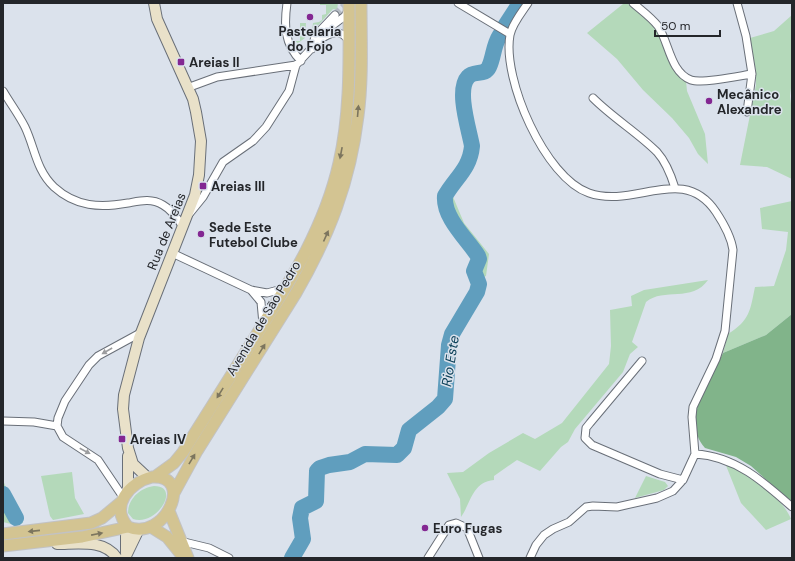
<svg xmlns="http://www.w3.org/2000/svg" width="795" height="561" viewBox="0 0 795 561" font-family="'DM Sans',sans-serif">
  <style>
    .green { fill: #b4d9ba }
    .forest { fill: #81b48a }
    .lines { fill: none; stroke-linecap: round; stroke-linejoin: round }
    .river { stroke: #609ebe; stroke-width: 16 }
    .street-tunnel { stroke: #b6bcc5; stroke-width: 7; stroke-dasharray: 7 3.5; stroke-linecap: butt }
    .street-casing { stroke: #696f78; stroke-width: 9 }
    .secondary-casing { stroke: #696f78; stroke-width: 12 }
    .primary-casing { stroke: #c2c2c3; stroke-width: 13 }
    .street { stroke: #fff; stroke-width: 7 }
    .secondary { stroke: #e9e1c9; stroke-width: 10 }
    .primary { stroke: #d3c492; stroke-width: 11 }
    .oneway { fill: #7c755e }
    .oneway2 { fill: #9c9d9f }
    .poi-dot { fill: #832792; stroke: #dbe2ec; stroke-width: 1.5 }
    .labels { text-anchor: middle; stroke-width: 3; stroke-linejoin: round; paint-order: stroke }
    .poi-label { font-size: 13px; font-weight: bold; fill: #24262a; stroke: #dbe2ec; text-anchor: start }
    .street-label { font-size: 13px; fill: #24262a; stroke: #dbe2ec }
    .water-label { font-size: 14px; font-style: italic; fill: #0b4058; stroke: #dbe2ec }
  </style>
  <rect width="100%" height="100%" fill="#dbe2ec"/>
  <!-- green -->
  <path class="green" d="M320,3H338L337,10L333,9L312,32L313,23L319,22L322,20V15L326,14V5H320Z
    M623,4H628L650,20L656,29L676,72L686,81L687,91L705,134L708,164L698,154L689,138L672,118L643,90L617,59L587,33Z
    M792,15V80L790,96L792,112V179L767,167L740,165L756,85V72L750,38L774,31Z
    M300,23H306L305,38L298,43L294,41H300Z
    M451,192L464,223L489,254L486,276L479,279L477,270L482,258C475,242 435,210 451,192Z
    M792,201V314L766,335L723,353L728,334C750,320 750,311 755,287L774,286L786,250L788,232L762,229L760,208Z
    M708,280C692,303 664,287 646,302L632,342L638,347L630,354L623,372L575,429L568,442L561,447L540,471L517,460L494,476V480C472,482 471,503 461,517L460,499L447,473L463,472L489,453L523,433L535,439L562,423L609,364L611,346L610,310L632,306L631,296L644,290Z
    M725,463C746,474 782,496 791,519L766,530L741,503Z
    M72,472L75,498L84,514L53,520L50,516L41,476Z
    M646,476L665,482L668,486L664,490L635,498Z
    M3,480L16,513L23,523L11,524L3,522Z
    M154,486C182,486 156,527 133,519L128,513C128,499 140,488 154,486Z"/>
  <!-- forest -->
  <path class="forest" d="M792,314V503L751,466L736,457L705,448C680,420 710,380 723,353L766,335Z"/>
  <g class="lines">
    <!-- river -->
    <path class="river" d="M505,26L518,6V3
      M3,494L16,518
      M292,558L303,539L300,518L302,508L316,501L317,471L320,468L329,465L350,462L365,454L397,455L404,448L409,430L438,407L445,399L449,345L452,334L477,292L479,284L474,271L479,259L478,256C468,240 443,218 445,196C455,178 470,169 472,146C469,129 456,90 468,77C474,70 485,76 489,67C494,56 493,46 500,35"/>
    <!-- street-tunnel -->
    <path class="street-tunnel" d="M335,15L347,3"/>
    <!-- street casing -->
    <g class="street-casing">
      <path id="street" d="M287,3C284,25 284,44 301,61
        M458,3L510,34
        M528,3C522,12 512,24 510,35C502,79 545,178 589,193C635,209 683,163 716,212C724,224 731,236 733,250L725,331L716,359L693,407L692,417L695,454L683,480L673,491L657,498L617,507L593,506L586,507L569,522L553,529L544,535L536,545L530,558
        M633,3C641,10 651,17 658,26C669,42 670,72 691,80C702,84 739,76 752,74
        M737,3L746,36L752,74L747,112
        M324,37C335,31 341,30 349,41
        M312,49L315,36L335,15
        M187,88L217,77L296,65L333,25L345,16L348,11
        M3,91C10,103 19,115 25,127C35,148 36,170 54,187C76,207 100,208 128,203C140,201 151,198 163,205C172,210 178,219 183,227
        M593,98C613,118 638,133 657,152C666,162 671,175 675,188
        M190,213L203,197L223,162L253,141L266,127L289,91L296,65
        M172,253L251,290L267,293L286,288
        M251,290L261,302L263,324
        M642,361L590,423L586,428L585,438L592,445L660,474L683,480
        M3,421L34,422L57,426
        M695,454C735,456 764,482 792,507
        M123,497L98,460L63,437L57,426L58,418L65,401L89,365L98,356L142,332
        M180,541L209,548L229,558
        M428,558L449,525L456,523L467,528L479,558"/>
    </g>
    <!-- secondary casing -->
    <g class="secondary-casing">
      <path id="secondary" d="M128,456V491
        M148,478L133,464L128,448L123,409L124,395L139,338L195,195L199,175L201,141L196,112L193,99L157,19L154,3
        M57,544C78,544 104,539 117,558
        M126,554V536L128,527
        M125,558L139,529"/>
    </g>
    <!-- primary casing -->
    <g class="primary-casing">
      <path id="primary" d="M156,476L174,463L183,452C208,412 233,373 257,334C291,280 325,226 339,163C351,110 349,57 349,3
        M152,477C195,474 166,542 128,527C109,506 130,482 152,477Z
        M174,493L197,451L296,293C329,236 350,182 358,116C363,79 361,40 361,3
        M169,511L188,558
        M151,527L167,537L184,558
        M3,534L91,523L102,518L120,503
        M3,546L82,537L128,527"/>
    </g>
    <!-- street -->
    <use href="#street" class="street"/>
    <!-- secondary -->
    <use href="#secondary" class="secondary"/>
    <!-- primary -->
    <use href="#primary" class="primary"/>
  </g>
  <!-- one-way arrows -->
  <defs><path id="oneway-solid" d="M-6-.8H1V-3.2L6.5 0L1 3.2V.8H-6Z"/></defs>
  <g class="oneway">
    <use href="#oneway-solid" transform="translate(358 111) rotate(-85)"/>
    <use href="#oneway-solid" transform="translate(341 153) rotate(101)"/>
    <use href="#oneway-solid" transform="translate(326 236) rotate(-66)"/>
    <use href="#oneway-solid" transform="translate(262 349) rotate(-58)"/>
    <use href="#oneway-solid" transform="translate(220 393) rotate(122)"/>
    <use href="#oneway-solid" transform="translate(192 459) rotate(-59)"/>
    <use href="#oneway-solid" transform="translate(34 531) rotate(174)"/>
    <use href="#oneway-solid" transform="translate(97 534) rotate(-11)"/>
  </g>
  <g class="oneway2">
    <use href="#oneway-solid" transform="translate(107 351) rotate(150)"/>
    <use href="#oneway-solid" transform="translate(85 451) rotate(28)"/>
  </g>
  <!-- markers -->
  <g class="poi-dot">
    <circle cx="310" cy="17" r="4"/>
    <rect x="177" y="58" width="8" height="8" rx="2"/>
    <circle cx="709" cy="101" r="4"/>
    <rect x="199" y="182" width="8" height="8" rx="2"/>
    <circle cx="201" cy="234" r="4"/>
    <rect x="118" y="435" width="8" height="8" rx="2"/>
    <circle cx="425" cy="528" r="4"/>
  </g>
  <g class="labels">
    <!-- poi labels -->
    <g class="poi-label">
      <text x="310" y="36" text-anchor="middle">Pastelaria<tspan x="310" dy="15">do Fojo</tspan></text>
      <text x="189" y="67">Areias II</text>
      <text x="717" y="99">Mecânico<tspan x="717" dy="15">Alexandre</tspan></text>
      <text x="211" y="191">Areias III</text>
      <text x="209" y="232">Sede Este<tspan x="209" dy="15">Futebol Clube</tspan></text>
      <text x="130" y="444">Areias IV</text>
      <text x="433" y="533">Euro Fugas</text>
    </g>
    <!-- street labels -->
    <g class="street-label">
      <text transform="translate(166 231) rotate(-68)" y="5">Rua de Areias</text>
      <text transform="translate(263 318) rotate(-59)" y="5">Avenida de São Pedro</text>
    </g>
    <!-- water labels -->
    <g class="water-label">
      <text transform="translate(450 361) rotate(-81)" y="5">Rio Este</text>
    </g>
  </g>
  <!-- border -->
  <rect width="795" height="561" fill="none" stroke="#24262a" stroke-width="8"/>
  <!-- scale -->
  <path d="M655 30v6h65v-6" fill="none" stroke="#24262a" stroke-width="2"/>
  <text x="661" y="30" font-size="12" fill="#24262a" stroke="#dbe2ec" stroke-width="3" paint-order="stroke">50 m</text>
</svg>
